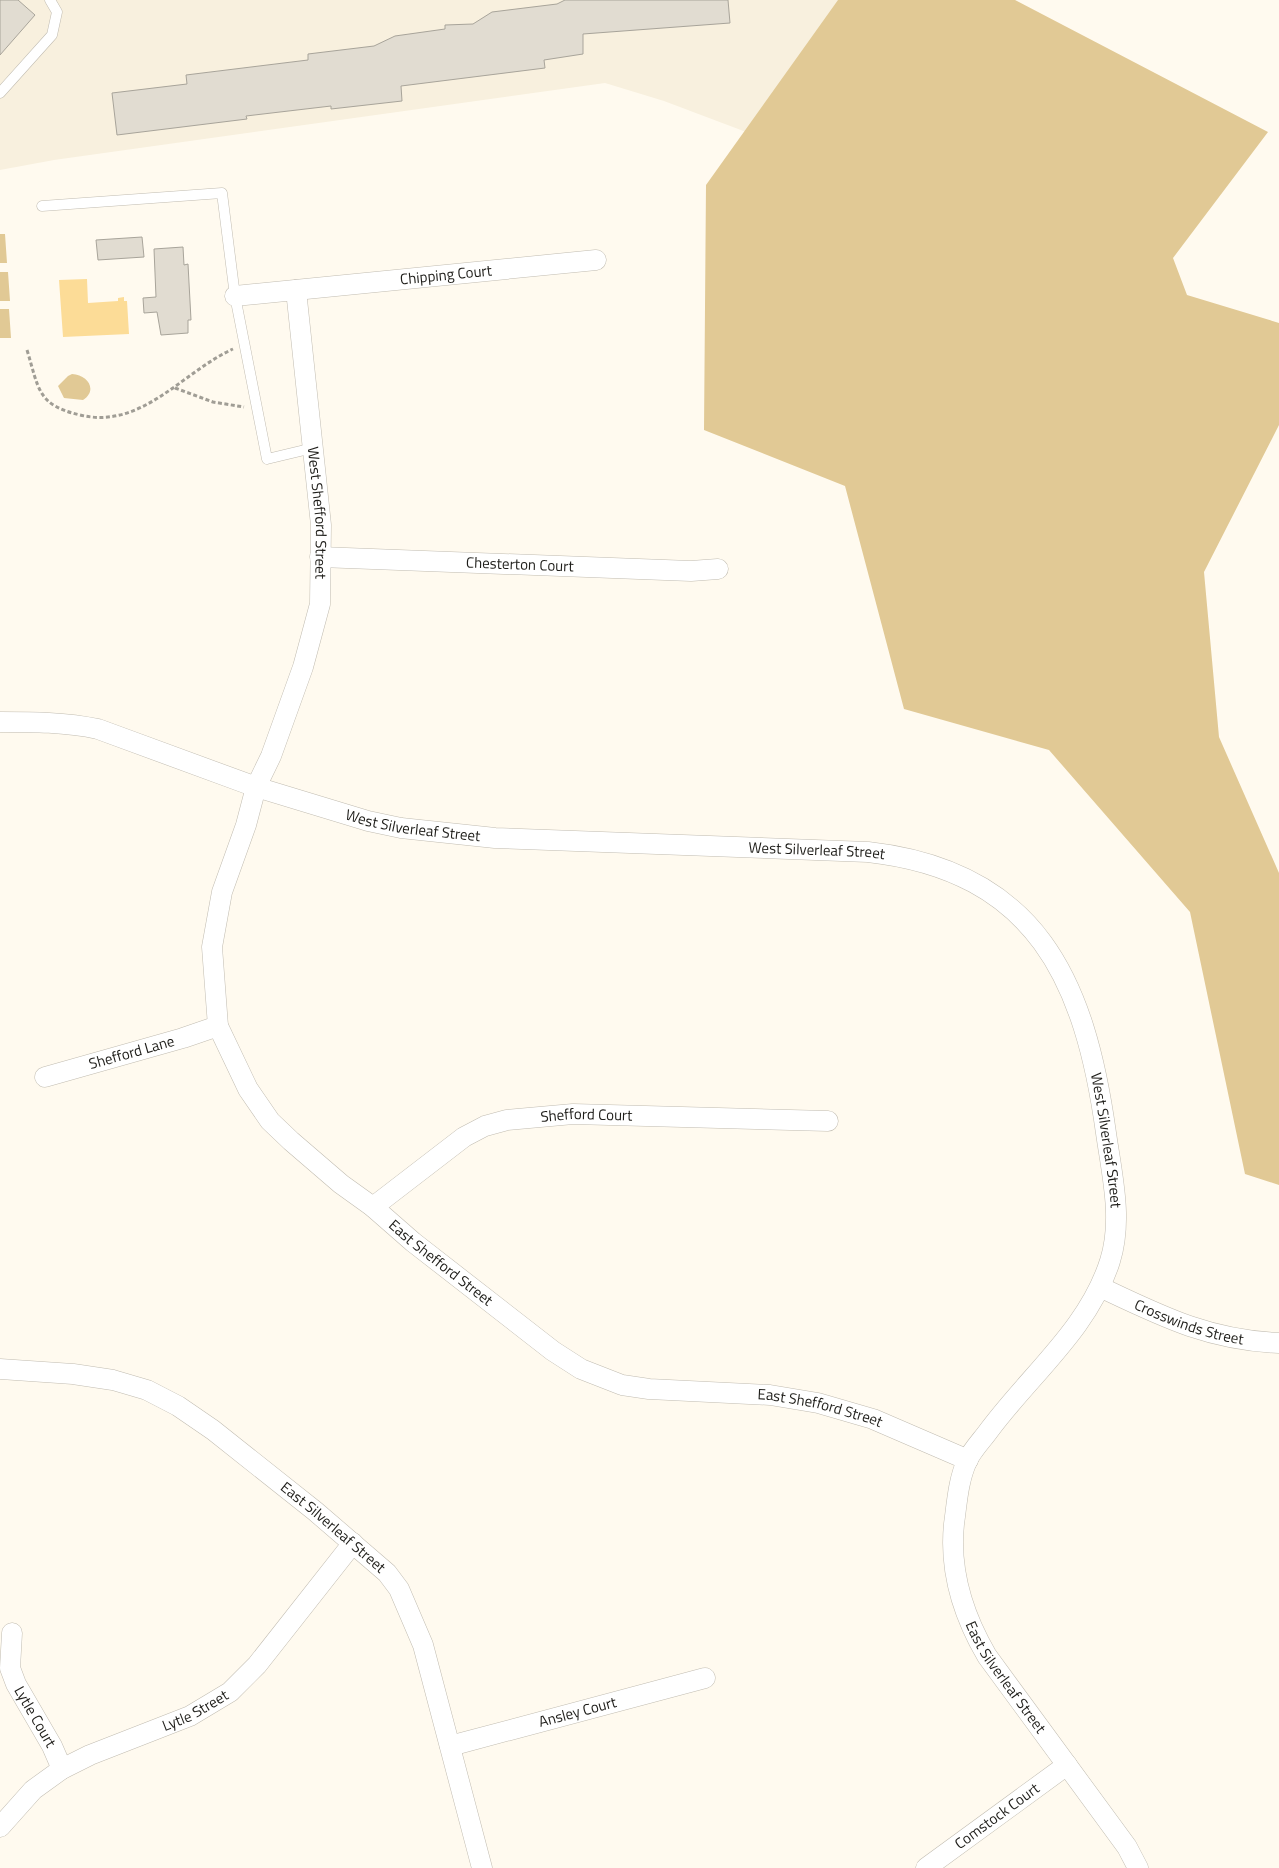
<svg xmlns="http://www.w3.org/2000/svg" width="1279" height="1868" viewBox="0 0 1279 1868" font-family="'Titillium Web',sans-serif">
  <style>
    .built { fill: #f8f0de }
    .green { fill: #e1c995 }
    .water { fill: #fcdc97 }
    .building { fill: #e1dcd1; stroke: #a8a49a }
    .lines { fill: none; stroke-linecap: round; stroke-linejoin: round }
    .service-casing { stroke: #c1bcb1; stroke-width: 11 }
    .minor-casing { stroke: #c1bcb1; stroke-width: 21 }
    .path { stroke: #a09d95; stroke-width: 3; stroke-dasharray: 4 2.5; stroke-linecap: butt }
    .service { stroke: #fff; stroke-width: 10 }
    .minor { stroke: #fff; stroke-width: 20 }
    .labels { text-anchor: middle; stroke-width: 4; stroke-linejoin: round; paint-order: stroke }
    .street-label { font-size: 15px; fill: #1e1d19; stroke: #fff }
  </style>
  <rect width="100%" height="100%" fill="#fffaef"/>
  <!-- built -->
  <path class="built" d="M0,0H927L778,144L664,101L605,83L54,160L0,170Z"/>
  <!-- green -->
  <path class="green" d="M838,0H1015L1268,132L1173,258L1187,295L1279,323V425L1204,572L1219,737L1279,873V1185L1245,1174L1190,912L1049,750L904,709L845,486L704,430L706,185Z
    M0,234H5L7,263H0Z
    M0,272H8L10,301H0Z
    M0,309H9L11,338H0Z
    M72,374C88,375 98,390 83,400L64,398L58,386L68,376Z"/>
  <!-- water -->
  <path class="water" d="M87,279L88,303L118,301V298L124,297V301H127L129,334L63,337L59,280Z"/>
  <!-- building -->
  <path class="building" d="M0,0H18L35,15L0,55Z
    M565,0H728L730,23L583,34V54L544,60L545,68L401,86L402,101L331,109V106L246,116L247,119L117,135L112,93L187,84L186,75L308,60V54L374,46L395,36L445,29V25L473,24L492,12L557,4Z
    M142,237L144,257L98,260L96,240Z
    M183,247L184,265L188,264L191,320H188V333L161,335L157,312L144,313L143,298L156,297L154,249Z"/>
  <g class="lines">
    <!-- service casing -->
    <g class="service-casing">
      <path id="service" d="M0,93L52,35L57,12L50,0
        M42,206L222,193L235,296L267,459L313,448"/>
    </g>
    <!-- minor casing -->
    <g class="minor-casing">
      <g id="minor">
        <path id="s1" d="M296,290L321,525L320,604L303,667L271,756L256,787L246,825L222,892L212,947L218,1026L248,1089L270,1121L291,1141L341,1184L373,1207L413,1242L553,1351L581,1369L622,1385L649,1389L770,1395L818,1403L873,1419L968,1460"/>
        <path id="s2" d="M235,296L596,260"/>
        <path id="s3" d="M320,557L691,571L718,569"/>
        <path id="s4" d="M0,722C33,722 65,722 98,729L256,787L368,821L401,828L495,838L868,852C1037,871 1085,981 1106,1133C1112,1175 1123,1220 1110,1261C1089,1328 1031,1374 990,1429C983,1439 972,1450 967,1461C958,1481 957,1503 954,1524C949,1572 963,1615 987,1656L1127,1847L1138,1868"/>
        <path id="s5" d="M45,1077L183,1038L218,1026"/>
        <path id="s6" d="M373,1207L464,1137L485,1126L507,1120L573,1114L828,1121"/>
        <path id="s7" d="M1102,1288C1163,1317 1209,1340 1279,1343"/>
        <path id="s8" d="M0,1369L73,1374L113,1380L147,1390L178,1406L213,1430L315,1511L387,1573L399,1589L423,1645L482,1868"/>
        <path id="s9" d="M12,1633L10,1668L16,1684L52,1746L62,1769"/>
        <path id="s10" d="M450,1746L705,1678"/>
        <path id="s11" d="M0,1827L33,1790L62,1769L90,1755L190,1716L230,1692L257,1665L353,1543"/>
        <path id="s12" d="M926,1868L1067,1765"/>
      </g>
    </g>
    <!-- path -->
    <path class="path" d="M27,350C39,389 37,405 80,415C142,430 182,372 233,349
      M175,388L213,402L244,407"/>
    <!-- service -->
    <use href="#service" class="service"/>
    <!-- minor -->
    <use href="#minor" class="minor"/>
  </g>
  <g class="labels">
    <!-- street labels -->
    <g class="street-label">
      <text dy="5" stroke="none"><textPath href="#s2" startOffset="212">Chipping Court</textPath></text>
      <text dy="5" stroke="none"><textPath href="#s1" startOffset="224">West Shefford Street</textPath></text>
      <text dy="5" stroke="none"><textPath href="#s3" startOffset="200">Chesterton Court</textPath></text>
      <text dy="5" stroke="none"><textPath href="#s4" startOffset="429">West Silverleaf Street</textPath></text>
      <text dy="5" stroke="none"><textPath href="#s4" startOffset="834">West Silverleaf Street</textPath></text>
      <text dy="5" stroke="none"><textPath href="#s5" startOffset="90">Shefford Lane</textPath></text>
      <text dy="5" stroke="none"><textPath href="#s6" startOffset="241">Shefford Court</textPath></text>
      <text dy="5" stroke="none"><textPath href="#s4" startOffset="1298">West Silverleaf Street</textPath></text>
      <text dy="5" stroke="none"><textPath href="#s1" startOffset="1086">East Shefford Street</textPath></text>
      <text dy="5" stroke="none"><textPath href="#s7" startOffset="94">Crosswinds Street</textPath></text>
      <text dy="5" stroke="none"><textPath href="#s1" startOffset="1506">East Shefford Street</textPath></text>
      <text dy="5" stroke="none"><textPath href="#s8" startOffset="381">East Silverleaf Street</textPath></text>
      <text dy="5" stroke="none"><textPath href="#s4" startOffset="1898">East Silverleaf Street</textPath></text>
      <text dy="5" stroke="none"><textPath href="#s11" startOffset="231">Lytle Street</textPath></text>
      <text dy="5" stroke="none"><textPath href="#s10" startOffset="132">Ansley Court</textPath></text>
      <text dy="5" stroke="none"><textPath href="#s9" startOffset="90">Lytle Court</textPath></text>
      <text dy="5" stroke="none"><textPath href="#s12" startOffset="88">Comstock Court</textPath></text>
    </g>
  </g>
</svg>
